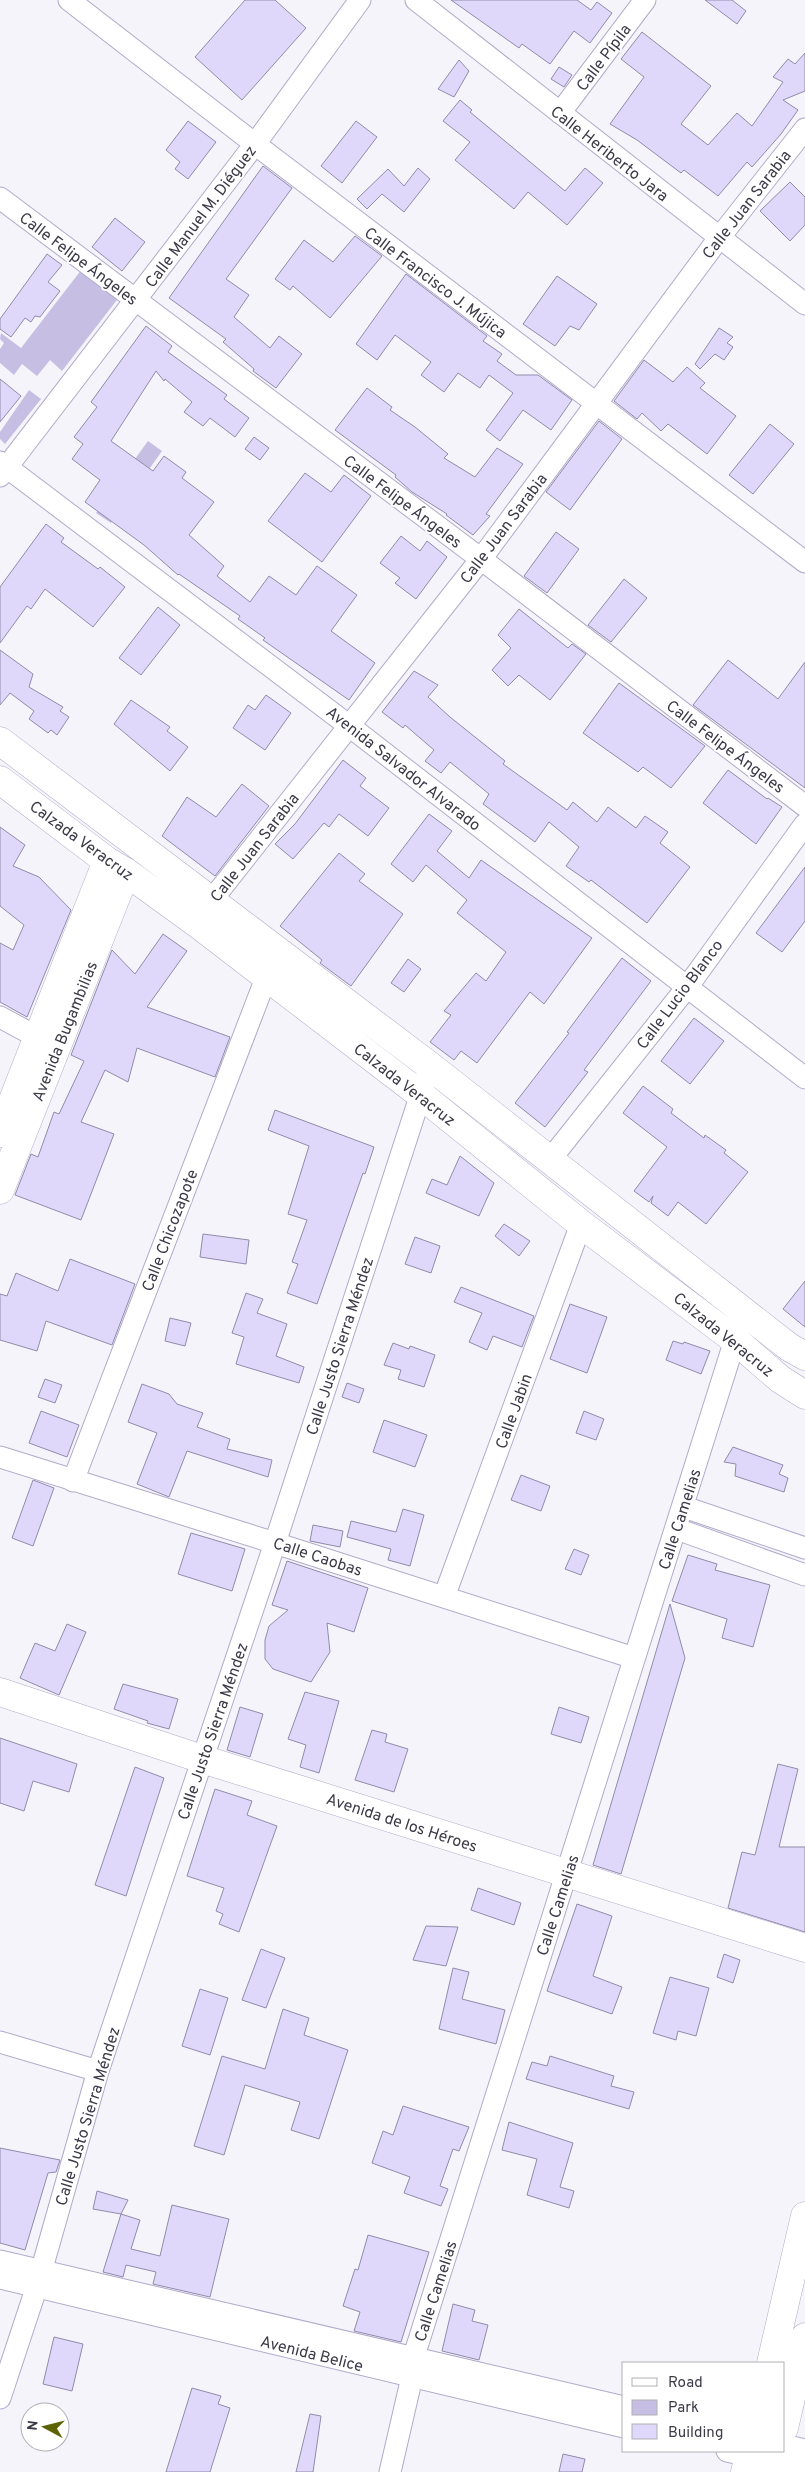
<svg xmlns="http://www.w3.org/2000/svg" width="805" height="2472" viewBox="0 0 805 2472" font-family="Overpass,sans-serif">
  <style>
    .green { fill: #c6bfe3 }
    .building { fill: #dfd8fa; stroke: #918bab }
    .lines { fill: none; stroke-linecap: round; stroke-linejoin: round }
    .street-casing { stroke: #b1aacb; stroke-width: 23 }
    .secondary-casing { stroke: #b1aacb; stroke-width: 29 }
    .primary-casing { stroke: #b1aacb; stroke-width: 29 }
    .street { stroke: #fff; stroke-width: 21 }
    .secondary { stroke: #fff; stroke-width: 28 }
    .primary { stroke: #fff; stroke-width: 28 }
    .labels { text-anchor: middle; stroke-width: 4; stroke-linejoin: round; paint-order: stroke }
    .street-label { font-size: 16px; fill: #3d3a48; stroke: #fff }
  </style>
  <rect width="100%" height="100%" fill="#f6f4fb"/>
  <!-- green -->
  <path class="green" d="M82,269L120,296L62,371L50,360L37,376L22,364L14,375L0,363V349L4,343L0,339L1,333L21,348Z
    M29,390L41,399L5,444L0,439V432Z
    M148,441L162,451L111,523L96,513Z"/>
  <!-- building -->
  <path class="building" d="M245,0H275L306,28L242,100L195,57Z
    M451,0H577L591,10L597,2L612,13L590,43L574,31L550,64L522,44L519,48Z
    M705,0H732L746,11L737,24Z
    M642,32L711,86L681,124L708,145L737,113L752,126L783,82L773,77L788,59L795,64L805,53V91L783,100L798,110L781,134L752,167L747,162L718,196L684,170L681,173L637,140L610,124L644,77L621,59Z
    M459,60L469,71L454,97L438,89Z
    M559,67L572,75L564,87L551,79Z
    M460,100L472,110L470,112L565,191L585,168L603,183L567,225L528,192L514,209L455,160L470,142L443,121Z
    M188,121L216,142L188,179L175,169L180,162L166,150Z
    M356,121L377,137L342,183L321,166Z
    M263,166L292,188L226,279L249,295L234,317L270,348L279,336L302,354L276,388L253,371L254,369L223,342L226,339L169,298Z
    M418,168L430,179L404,212L382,194L367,209L357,199L388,169L404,186Z
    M790,182L805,197V225L790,241L760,211Z
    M115,218L145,242L122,271L92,247Z
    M355,236L382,256L330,318L293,286L290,290L275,279L304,240L333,262Z
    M47,254L62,265L48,282L60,291L40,317L35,316L31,322L25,318L11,337L0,329V319Z
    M406,274L487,336L483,341L502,354L497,361L516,375H538L572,400L551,430L523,410L500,441L486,430L513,393L489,375L480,388L458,373L444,392L421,375L431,362L395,335L377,360L356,344Z
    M557,276L597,304L579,330L570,326L555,346L523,324Z
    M146,326L172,346L168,352L227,395L224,399L249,418L235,437L210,418L203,426L184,412L192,402L165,379L164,381L156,371L111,441L153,471L164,456L186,472L182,478L214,502L189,535L224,566L217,576L250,602L269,576L296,595L317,566L357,595L331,631L375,663L349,700L263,640L265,638L238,619L240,616L179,574L178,575L144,545L85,502L100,480L72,459L83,444L74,437L97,407L91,402Z
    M719,328L733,337L727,343L733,347L724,360L715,354L700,369L695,364Z
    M644,360L673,382L687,367L705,383L700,388L736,416L707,454L668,424L661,431L642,413L637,419L614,401Z
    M0,379L21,396L0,422Z
    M367,388L392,407L390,410L415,427L448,454L444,458L475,477L497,448L523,464L486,514L490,516L473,535L446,515L447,514L412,492L395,477L396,475L335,430Z
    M599,421L622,439L570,510L546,492Z
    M770,424L794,444L753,494L729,475Z
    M254,437L269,448L260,460L245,449Z
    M305,473L331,492L344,475L371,496L322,562L268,521Z
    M46,524L64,538L61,542L98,569L100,567L125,587L93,627L45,589L31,609L27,606L0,643V587Z
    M556,532L579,549L547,593L524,576Z
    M401,536L420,551L427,541L447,557L416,599L395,583L400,578L380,563Z
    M624,579L647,598L611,642L588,625Z
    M158,607L180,625L141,675L119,658Z
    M519,609L568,648L572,644L586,654L550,700L519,675L508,686L492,670L511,648L498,635Z
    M0,650L33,674L29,687L63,707L60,711L69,717L57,735L51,730L48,733L29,719L34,711L10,693L0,705Z
    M728,660L778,699L805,662V788L693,705Z
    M414,671L438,685L428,697L450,717L505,761L503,764L567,810L573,802L597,822L608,807L636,828L645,816L668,832L660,843L690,867L647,923L591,880L589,882L566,866L579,847L549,822L535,842L483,804L489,794L450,762L441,773L425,761L434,750L405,725L403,728L382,712Z
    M619,683L705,746L671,788L643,767L638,772L583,733Z
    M266,695L291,713L265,750L233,728L248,705L255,710Z
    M131,700L170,727L167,731L188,747L170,771L114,724Z
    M343,760L366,778L360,786L389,808L368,836L339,814L329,827L324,823L293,859L275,844L295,824Z
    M728,770L767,799L768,798L782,807L756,844L703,803Z
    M242,784L269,806L215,876L162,836L187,797L216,817Z
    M429,814L452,831L437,851L469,878L481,860L592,938L544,1004L530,992L477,1063L461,1051L454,1060L430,1042L451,1015L444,1011L476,973L486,981L506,952L457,913L467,900L426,865L413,882L391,864Z
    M0,827L25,845L13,866L39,877L71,910L27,1017L0,1002V943L13,950L24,925L0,906Z
    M339,853L365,874L359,881L403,914L351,986L320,963L322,960L280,926Z
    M805,867V921L782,952L756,933Z
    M163,934L187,951L147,1007L230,1037L215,1077L137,1048L128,1082L105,1070L81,1122L114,1134L81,1220L15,1195L31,1154L38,1157L54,1112L59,1114L84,1061L71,1055L112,950L135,974Z
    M622,958L651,981L584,1070L588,1072L545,1127L515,1103L569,1033L567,1032Z
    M408,959L421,969L404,992L391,983Z
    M694,1018L724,1041L690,1084L661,1061Z
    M643,1086L673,1109L671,1113L704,1138L705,1135L726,1150L724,1153L748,1172L706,1224L678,1202L668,1216L651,1203L653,1196L649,1202L634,1191L667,1147L623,1113Z
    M275,1110L374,1147L365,1174L363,1173L317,1304L287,1293L298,1264L292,1262L307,1220L288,1214L309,1146L268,1130Z
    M460,1156L494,1183L479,1216L426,1193L432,1179L447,1185Z
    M504,1224L530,1241L519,1256L495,1236Z
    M203,1234L249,1240L246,1264L200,1257Z
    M415,1237L440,1246L431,1273L405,1264Z
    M70,1259L135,1284L112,1345L46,1321L37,1351L0,1340V1294L7,1296L16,1273L58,1291Z
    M805,1281V1327L783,1309Z
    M461,1287L534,1316L522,1347L493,1336L487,1350L469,1342L482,1313L454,1302Z
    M246,1293L263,1299L257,1313L287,1324L276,1356L304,1367L299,1383L236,1364L244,1337L232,1333Z
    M570,1304L607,1317L587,1373L550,1359Z
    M170,1318L191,1323L185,1346L165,1341Z
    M673,1341L683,1344L684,1342L710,1351L701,1374L666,1360Z
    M393,1343L409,1349L410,1346L435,1355L424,1387L398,1379L401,1370L384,1365Z
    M45,1379L62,1385L55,1403L38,1397Z
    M347,1383L364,1389L359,1403L342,1397Z
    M142,1384L169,1394L177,1404L203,1413L197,1427L230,1439L227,1449L272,1460L268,1477L187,1451L169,1497L137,1484L157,1433L128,1422Z
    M41,1411L79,1425L67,1457L29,1443Z
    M584,1411L604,1419L596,1440L576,1433Z
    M384,1420L427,1435L415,1467L373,1452Z
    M733,1447L783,1465L779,1474L788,1478L784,1492L735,1476L736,1464L724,1462Z
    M521,1475L550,1486L541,1511L511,1500Z
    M33,1480L54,1488L33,1546L12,1538Z
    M403,1509L424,1515L410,1566L388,1560L391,1549L347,1537L351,1521L396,1532Z
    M313,1525L343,1531L340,1547L310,1541Z
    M191,1533L245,1549L232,1591L178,1574Z
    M574,1549L589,1555L581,1575L565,1569Z
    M688,1555L717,1564L715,1570L770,1585L753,1647L722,1638L727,1619L672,1601Z
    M287,1561L368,1588L354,1632L327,1623L330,1652L311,1682L273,1669L265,1659V1640L269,1626L288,1610L272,1605Z
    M670,1604L685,1658L621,1874L593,1865Z
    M67,1624L86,1632L59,1695L20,1678L35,1643L55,1651Z
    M123,1684L178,1699L169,1729L147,1723L148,1721L114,1709Z
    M305,1692L339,1701L319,1773L300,1767L306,1745L288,1739Z
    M240,1707L263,1714L250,1757L227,1750Z
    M559,1707L589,1717L581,1743L551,1734Z
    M372,1730L387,1734L385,1742L408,1749L394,1792L355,1780Z
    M0,1738L77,1764L69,1792L33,1781L24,1811L0,1803Z
    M778,1764L798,1769L779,1847H805V1932L728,1908L742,1852L755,1855Z
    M135,1767L164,1778L126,1896L95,1885Z
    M215,1789L252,1801L247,1815L277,1826L239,1932L219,1924L223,1914L216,1911L224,1888L187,1876Z
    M478,1888L521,1903L514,1925L471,1910Z
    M577,1904L612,1916L593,1976L622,1987L612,2014L547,1991Z
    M426,1926L458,1927L446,1966L413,1960Z
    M261,1949L285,1958L266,2008L242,2000Z
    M724,1954L740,1960L733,1983L717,1977Z
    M453,1968L469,1972L462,1999L505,2010L496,2044L439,2029Z
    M670,1977L709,1988L696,2036L678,2031L676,2040L653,2033Z
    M200,1989L228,1998L210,2055L182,2046Z
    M283,2009L309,2018L304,2035L348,2050L319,2139L291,2130L300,2102L245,2085L224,2155L194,2146L222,2056L265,2069Z
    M550,2056L614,2076L611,2086L634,2092L629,2109L526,2079L532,2062L547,2066Z
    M403,2106L469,2127L459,2151L453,2149L440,2186L448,2189L441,2206L404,2193L410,2177L372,2163L383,2131L393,2135Z
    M509,2122L573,2143L560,2187L574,2191L569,2208L527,2195L537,2159L502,2150Z
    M0,2148L60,2160L56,2172L48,2173L25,2250L0,2243Z
    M97,2191L128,2200L121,2214L93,2209Z
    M172,2205L229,2219L210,2297L153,2284L156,2272L126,2265L123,2277L103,2272L121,2214L140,2220L131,2249L160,2256Z
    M368,2235L429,2252L401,2342L354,2331L360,2312L343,2306L355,2269L358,2270Z
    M453,2304L475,2310L472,2321L488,2325L479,2360L442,2351Z
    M54,2337L83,2344L72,2391L43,2384Z
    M192,2388L221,2396L218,2404L230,2408L210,2472H166Z
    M310,2414L321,2416L313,2472H296Z
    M563,2454L585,2459L582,2472H559Z"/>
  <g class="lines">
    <!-- street casing -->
    <g class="street-casing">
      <path id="street" d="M69,0L255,144L805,562
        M416,0L805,304
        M560,113L645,0
        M0,198L481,559L805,806
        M0,462L348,725L805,1078
        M0,476L255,144L360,0
        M205,913L211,901L481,559L719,238L805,129
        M0,1017L50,1044
        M549,1161L688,986L805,824
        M0,1457L275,1543L634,1658
        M73,1481L266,978
        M684,1507L805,1548
        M677,1529L805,1575
        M444,1597L581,1224
        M0,2042L98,2071
        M0,2261L624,2407
        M0,2278L624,2427
        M0,2398L37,2286L98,2071L275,1543L430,1066
        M784,2445L805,2450
        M727,2451L805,2469
        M390,2472L412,2377L413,2359L735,1340"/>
    </g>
    <!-- secondary casing -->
    <g class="secondary-casing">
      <path id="secondary" d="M0,741L430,1066L789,1347L805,1356
        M0,780L107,861L126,872L199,925L421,1095L581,1224L735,1340L780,1379L805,1395
        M0,1133L107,861
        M0,1190L126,872
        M0,1692L202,1759L805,1948"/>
    </g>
    <!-- primary casing -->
    <g class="primary-casing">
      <path id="primary" d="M771,2363L805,2216
        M784,2428L805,2337
        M745,2472L750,2451
        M773,2472L778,2451"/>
    </g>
    <!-- street -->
    <use href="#street" class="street"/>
    <!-- secondary -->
    <use href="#secondary" class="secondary"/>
    <!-- primary -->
    <use href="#primary" class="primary"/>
  </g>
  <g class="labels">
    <!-- street labels -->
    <g class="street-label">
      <text transform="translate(603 57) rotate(-53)" y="6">Calle Pípila</text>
      <text transform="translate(610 153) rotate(38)" y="6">Calle Heriberto Jara</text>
      <text transform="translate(746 204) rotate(-52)" y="6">Calle Juan Sarabia</text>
      <text transform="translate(200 216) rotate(-53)" y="6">Calle Manuel M. Diéguez</text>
      <text transform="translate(79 258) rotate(37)" y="6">Calle Felipe Ángeles</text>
      <text transform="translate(436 282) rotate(37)" y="6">Calle Francisco J. Mújica</text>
      <text transform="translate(403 501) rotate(37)" y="6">Calle Felipe Ángeles</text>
      <text transform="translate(503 528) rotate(-53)" y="6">Calle Juan Sarabia</text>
      <text transform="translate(726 746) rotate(37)" y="6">Calle Felipe Ángeles</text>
      <text transform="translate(404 768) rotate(38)" y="6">Avenida Salvador Alvarado</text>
      <text transform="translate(82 840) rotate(36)" y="6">Calzada Veracruz</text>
      <text transform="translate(254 847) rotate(-52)" y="6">Calle Juan Sarabia</text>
      <text transform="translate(679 994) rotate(-53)" y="6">Calle Lucio Blanco</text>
      <text transform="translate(64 1031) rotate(-68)" y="6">Avenida Bugambilias</text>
      <text transform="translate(405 1084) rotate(38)" y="6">Calzada Veracruz</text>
      <text transform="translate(169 1230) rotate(-69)" y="6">Calle Chicozapote</text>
      <text transform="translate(724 1334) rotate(39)" y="6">Calzada Veracruz</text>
      <text transform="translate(339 1346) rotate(-72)" y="6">Calle Justo Sierra Méndez</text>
      <text transform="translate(513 1411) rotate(-70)" y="6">Calle Jabin</text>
      <text transform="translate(679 1519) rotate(-72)" y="6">Calle Camelias</text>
      <text transform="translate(318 1556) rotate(18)" y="6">Calle Caobas</text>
      <text transform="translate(212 1731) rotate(-71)" y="6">Calle Justo Sierra Méndez</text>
      <text transform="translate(402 1822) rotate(18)" y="6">Avenida de los Héroes</text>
      <text transform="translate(557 1905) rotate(-72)" y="6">Calle Camelias</text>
      <text transform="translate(87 2116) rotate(-73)" y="6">Calle Justo Sierra Méndez</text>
      <text transform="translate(435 2291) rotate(-72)" y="6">Calle Camelias</text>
      <text transform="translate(312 2353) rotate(14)" y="6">Avenida Belice</text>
    </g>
  </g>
  <!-- legend -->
  <rect x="622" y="2362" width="162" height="90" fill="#ffffff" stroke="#b1b0b6"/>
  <rect x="632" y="2378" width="25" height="8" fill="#ffffff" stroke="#b1b0b6"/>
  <text x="668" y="2387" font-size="15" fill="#3d3a48">Road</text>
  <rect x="632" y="2400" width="25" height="15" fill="#c6bfe3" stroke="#b1b0b6"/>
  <text x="668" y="2412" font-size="15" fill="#3d3a48">Park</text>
  <rect x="632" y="2424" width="25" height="15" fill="#dfd8fa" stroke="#b1b0b6"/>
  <text x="668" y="2437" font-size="15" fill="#3d3a48">Building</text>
  <!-- north arrow -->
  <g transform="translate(45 2427) rotate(277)"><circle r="24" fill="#ffffff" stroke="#b1b0b6"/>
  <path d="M0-4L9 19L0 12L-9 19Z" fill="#5b6300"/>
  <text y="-8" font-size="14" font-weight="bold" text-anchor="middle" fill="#3d3a48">N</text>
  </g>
</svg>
